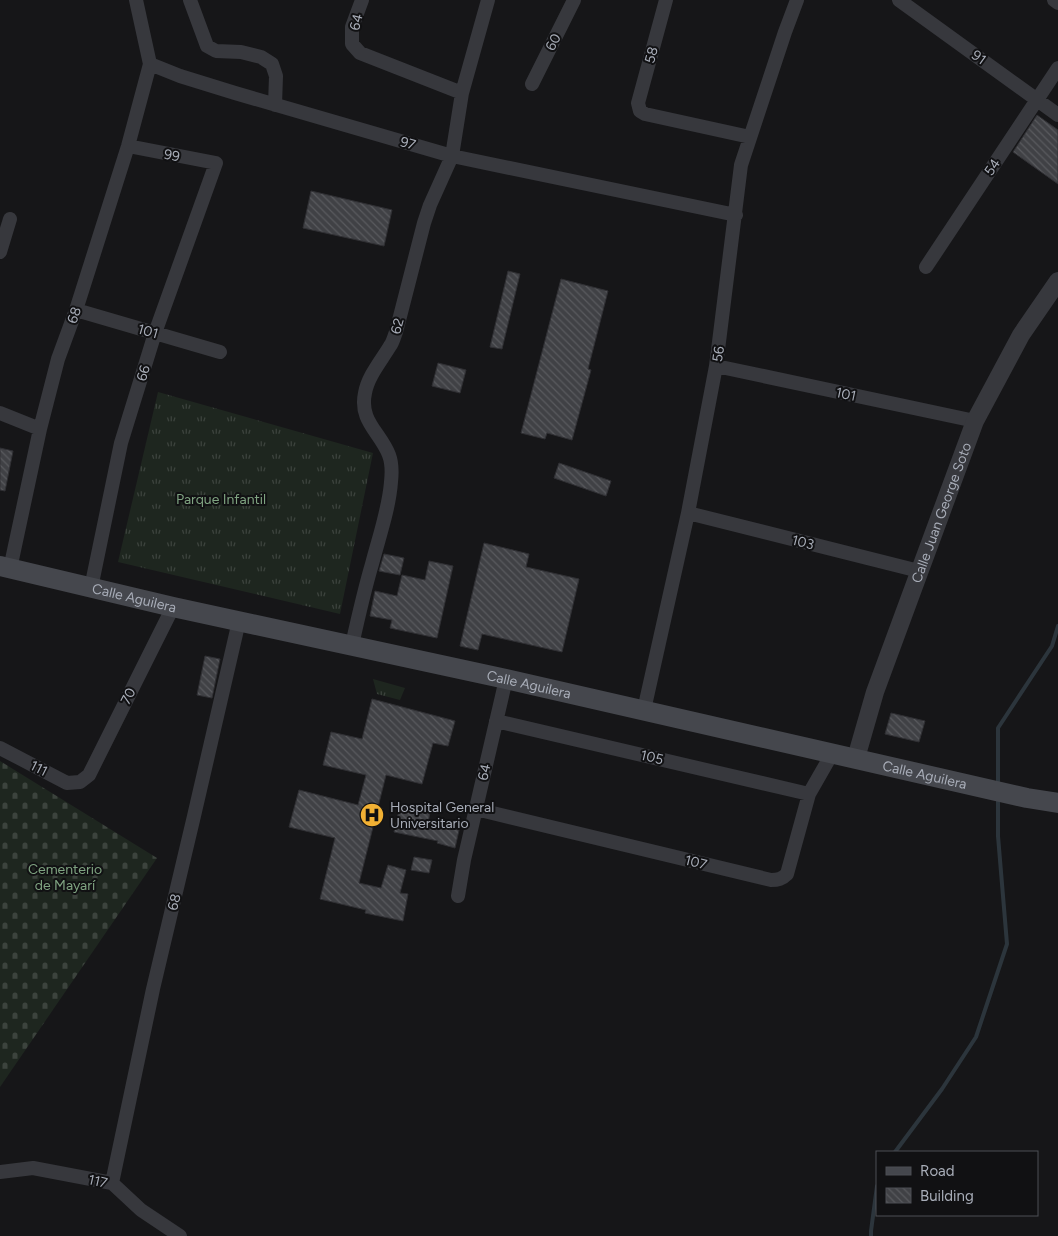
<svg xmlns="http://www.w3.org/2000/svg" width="1058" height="1236" viewBox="0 0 1058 1236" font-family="Figtree,sans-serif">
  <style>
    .grass { fill: url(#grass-tufts) }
    .cemetery { fill: url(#cemetery-stones) }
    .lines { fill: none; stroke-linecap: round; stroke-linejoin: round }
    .stream { stroke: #2c353c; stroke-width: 4 }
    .building { fill: url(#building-back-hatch); stroke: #303034 }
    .minor { stroke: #37383d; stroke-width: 14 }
    .tertiary { stroke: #37383d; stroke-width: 18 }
    .secondary { stroke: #45474d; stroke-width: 20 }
    .labels { text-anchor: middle; stroke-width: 4; stroke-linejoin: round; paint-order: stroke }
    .street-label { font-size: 14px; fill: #a8adb8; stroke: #111113 }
    .park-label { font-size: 14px; fill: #7fa381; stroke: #111113 }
    .poi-label { font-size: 14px; fill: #a8adb8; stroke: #111113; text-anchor: start }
  </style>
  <defs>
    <pattern id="grass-tufts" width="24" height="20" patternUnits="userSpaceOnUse" patternTransform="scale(1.25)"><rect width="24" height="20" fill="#1e261f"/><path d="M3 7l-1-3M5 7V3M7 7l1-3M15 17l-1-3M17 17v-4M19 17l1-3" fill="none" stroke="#3c433d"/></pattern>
    <pattern id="cemetery-stones" width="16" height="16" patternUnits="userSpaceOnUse" patternTransform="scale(1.25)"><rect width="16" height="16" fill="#1e261f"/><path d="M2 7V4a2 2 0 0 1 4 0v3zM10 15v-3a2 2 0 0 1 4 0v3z" fill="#3c433d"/></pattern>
    <pattern id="building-back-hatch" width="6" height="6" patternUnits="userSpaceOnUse" patternTransform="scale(1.25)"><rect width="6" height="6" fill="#404145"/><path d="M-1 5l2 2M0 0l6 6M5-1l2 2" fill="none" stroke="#595a5e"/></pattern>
  </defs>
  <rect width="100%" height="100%" fill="#161618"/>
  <!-- grass -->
  <path class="grass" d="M158,392L373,453L340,614L118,562Z
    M373,679L405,688L400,700L377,694Z"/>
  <!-- cemetery -->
  <path class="cemetery" d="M0,761L157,858L0,1087Z"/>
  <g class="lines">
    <!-- stream -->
    <path class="stream" d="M998,786V728L1052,646L1058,626
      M895,1152L942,1089L976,1037L1007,944L998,836V798
      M871,1236V1231L877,1186"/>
  </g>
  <!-- building -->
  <path class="building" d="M1037,115L1058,130V184L1013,152Z
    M311,191L392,210L384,246L303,228Z
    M508,271L520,274L502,349L490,347Z
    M561,279L608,291L588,369L591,370L572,440L547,433L545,439L521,433Z
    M438,363L466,370L460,393L432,386Z
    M0,448L13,451L5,491L0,490Z
    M559,463L611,481L606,496L554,478Z
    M484,543L529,554L526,567L579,579L562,652L482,634L478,650L460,646Z
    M384,554L404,558L400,575L379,571Z
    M429,561L453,566L437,638L390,628L392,620L370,616L375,591L397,596L402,575L425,580Z
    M205,656L220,659L212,698L197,695Z
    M372,699L455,721L448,746L433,743L422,784L386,775L359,883L381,888L388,865L406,870L400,893L408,894L403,921L365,913L366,910L320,899L335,838L289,827L299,790L358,805L366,775L323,765L331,732L362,739Z
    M891,713L925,721L919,742L885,734Z
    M400,806L430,812L428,823L459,830L455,848L437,843L438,841L394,832Z
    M414,857L432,860L429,873L411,870Z"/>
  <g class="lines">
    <!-- minor -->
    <path class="minor" d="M190,0L207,46L216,51L241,52L261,57L272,64L276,76L275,105
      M362,0L352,27V44L360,53L462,93
      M666,0L638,103L640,111L645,114L750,137
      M899,0L1058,115
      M1054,0L1058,3
      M150,64L180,76L235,93L452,156L736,215
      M532,84L574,0
      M0,252L10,219
      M926,267L1058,68
      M76,310L220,352
      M716,366L975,421
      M0,413L40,429
      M688,513L919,571
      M10,569L40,429L58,359L76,310L128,146L150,64L136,0
      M91,588L121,443L155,333L216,163L128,146
      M352,645C358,618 364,591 372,564C379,537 389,509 391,482C392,473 392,463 389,455C380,432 359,421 365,393C368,376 381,361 390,346C393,342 394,337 396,332L424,223L430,205L452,156L462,93L488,0
      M644,710L688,513L716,366L741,165L785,32L797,0
      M496,721L809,794
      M0,748L67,783L80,782L89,775L173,607
      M476,809L771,880C778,880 782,879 787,874L809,794L833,752
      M458,896L464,860L506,679
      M0,1172L33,1168L112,1183L141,1210L180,1236
      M112,1183L153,989L194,816L239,621"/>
    <!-- tertiary -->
    <path class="tertiary" id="s1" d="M856,758L875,692L975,421L1021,335L1058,281"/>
    <!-- secondary -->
    <path class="secondary" id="s2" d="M0,566L173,607L506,679L1027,798L1058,803"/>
  </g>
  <!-- icons -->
  <defs>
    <g id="hospital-disc" transform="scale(1.25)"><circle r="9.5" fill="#f2b134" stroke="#111113"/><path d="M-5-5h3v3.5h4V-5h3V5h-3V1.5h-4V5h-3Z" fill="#111"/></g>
  </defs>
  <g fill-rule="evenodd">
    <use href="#hospital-disc" x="372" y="815"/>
  </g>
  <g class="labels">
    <!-- street labels -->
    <g class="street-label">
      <text transform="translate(356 22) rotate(-76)" y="5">64</text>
      <text transform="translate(553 42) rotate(-63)" y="5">60</text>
      <text transform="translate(651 55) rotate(-75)" y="5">58</text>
      <text transform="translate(979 57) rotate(36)" y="5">91</text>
      <text transform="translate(408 143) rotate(16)" y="5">97</text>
      <text transform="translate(172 155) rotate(11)" y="5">99</text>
      <text transform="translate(992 167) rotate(-56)" y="5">54</text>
      <text transform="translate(74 315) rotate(-71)" y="5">68</text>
      <text transform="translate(397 326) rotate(-74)" y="5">62</text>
      <text transform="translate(148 331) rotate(16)" y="5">101</text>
      <text transform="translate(718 354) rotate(-82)" y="5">56</text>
      <text transform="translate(143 373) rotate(-73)" y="5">66</text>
      <text transform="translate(846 394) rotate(12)" y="5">101</text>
      <text dy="5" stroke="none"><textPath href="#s1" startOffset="260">Calle Juan George Soto</textPath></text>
      <text transform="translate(803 542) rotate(14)" y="5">103</text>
      <text dy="5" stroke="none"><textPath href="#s2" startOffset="138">Calle Aguilera</textPath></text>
      <text dy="5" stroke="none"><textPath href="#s2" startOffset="542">Calle Aguilera</textPath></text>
      <text transform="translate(128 696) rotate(-63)" y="5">70</text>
      <text transform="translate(652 757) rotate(13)" y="5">105</text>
      <text transform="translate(39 768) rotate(27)" y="5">111</text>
      <text transform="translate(484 772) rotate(-77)" y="5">64</text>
      <text dy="5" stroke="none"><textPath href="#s2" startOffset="948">Calle Aguilera</textPath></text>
      <text transform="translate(696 862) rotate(14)" y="5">107</text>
      <text transform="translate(174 902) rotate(-76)" y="5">68</text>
      <text transform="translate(98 1181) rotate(13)" y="5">117</text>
    </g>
    <!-- park labels -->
    <g class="park-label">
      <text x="221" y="504">Parque Infantil</text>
      <text x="65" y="874">Cementerio<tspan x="65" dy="16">de Mayarí</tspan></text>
    </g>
    <!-- poi labels -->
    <g class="poi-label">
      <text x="390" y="812">Hospital General<tspan x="390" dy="16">Universitario</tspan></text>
    </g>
  </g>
  <!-- legend -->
  <rect x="876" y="1151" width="162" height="65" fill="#111113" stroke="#4d4f55"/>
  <rect x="886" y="1167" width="25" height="8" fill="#45474d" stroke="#4d4f55"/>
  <text x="920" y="1176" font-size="15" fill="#a8adb8">Road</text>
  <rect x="886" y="1188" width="25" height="15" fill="url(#building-back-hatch)" stroke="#4d4f55"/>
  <text x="920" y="1201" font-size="15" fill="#a8adb8">Building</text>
</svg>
